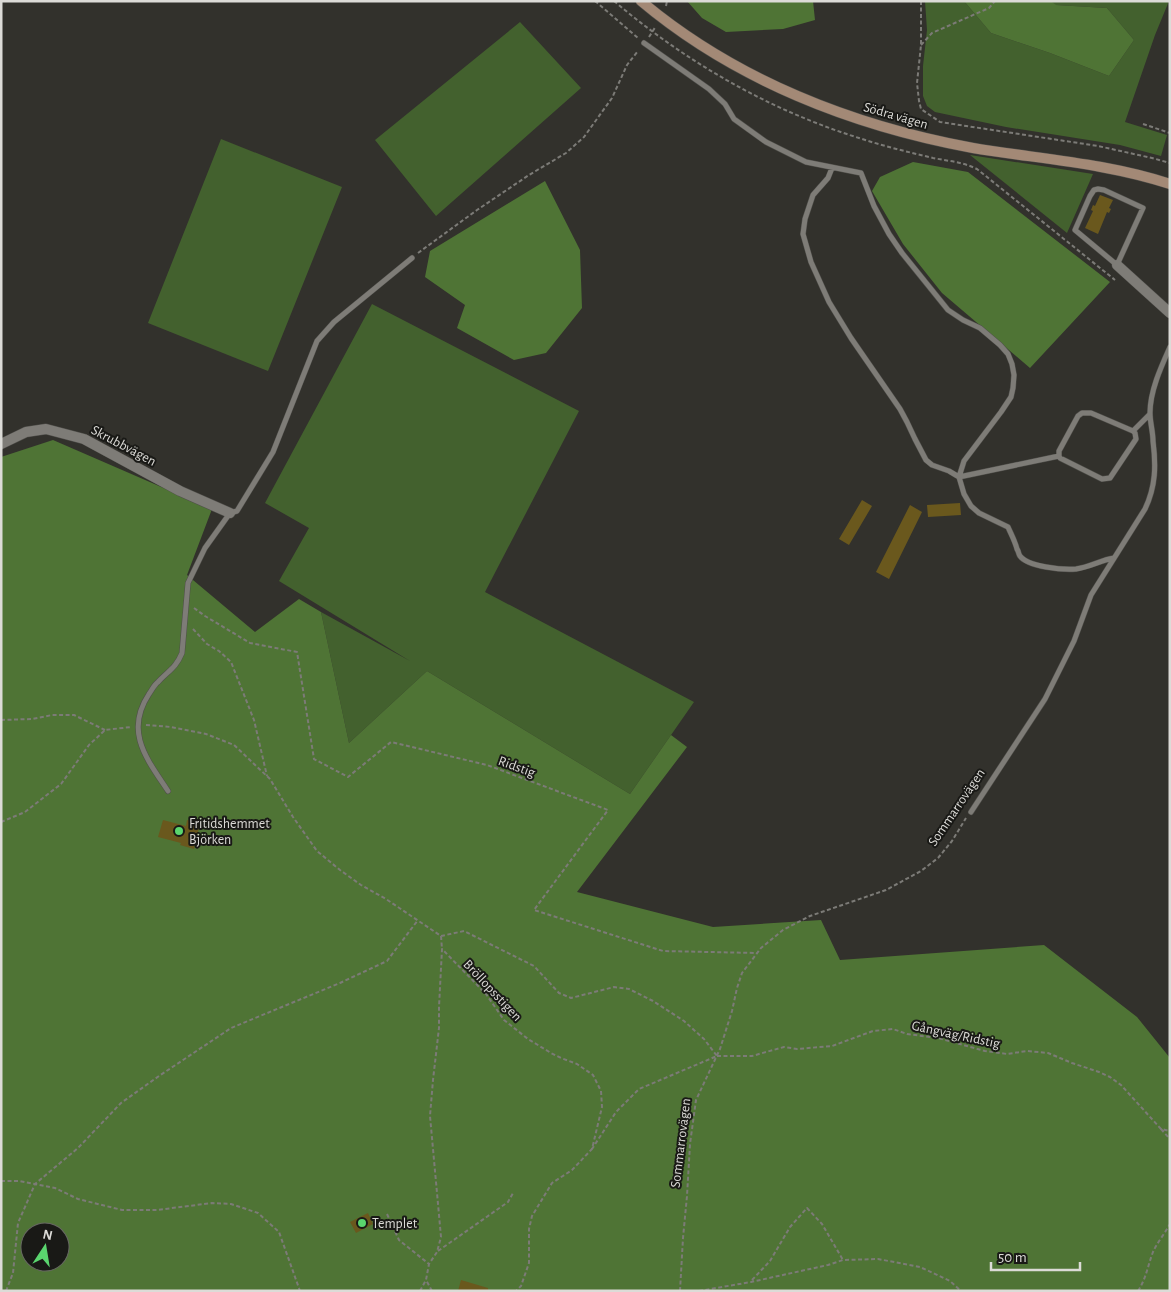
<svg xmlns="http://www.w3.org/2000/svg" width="1171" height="1292" viewBox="0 0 1171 1292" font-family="'Alegreya Sans',sans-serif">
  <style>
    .green { fill: #43612e }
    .forest { fill: #4f7435; fill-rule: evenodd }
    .building { fill: #6a581d }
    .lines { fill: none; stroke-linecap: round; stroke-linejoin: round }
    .lane-casing { stroke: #504f4b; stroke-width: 6 }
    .street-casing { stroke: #504f4b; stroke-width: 11 }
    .secondary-casing { stroke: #504f4b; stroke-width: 11 }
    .path { stroke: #7c7b77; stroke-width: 2; stroke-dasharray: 4 2.5; stroke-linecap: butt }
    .lane { stroke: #7e7c77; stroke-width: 5 }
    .street { stroke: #7e7c77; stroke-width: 10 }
    .secondary { stroke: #a38976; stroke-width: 10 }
    .poi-dot { fill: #5ad56e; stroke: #191916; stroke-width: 2 }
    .labels { text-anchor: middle; stroke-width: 4; stroke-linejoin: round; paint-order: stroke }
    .street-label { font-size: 14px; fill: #dcdbd7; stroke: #191916 }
    .poi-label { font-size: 14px; fill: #dcdbd7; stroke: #191916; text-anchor: start }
  </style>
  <rect width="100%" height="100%" fill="#32312c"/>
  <!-- green -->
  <path class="green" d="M925,1H964L991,33L1050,53L1109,76L1134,40L1107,8L1055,5L1051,1H1169L1155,35L1125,122L1167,135L1161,156L1120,145L1006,127L935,112L927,106L923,96V66L927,30Z
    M520,22L581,88L436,216L375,140Z
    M221,139L342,187L268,371L148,323Z
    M970,155L1093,174L1067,233Z
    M372,304L579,411L485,592L694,702L630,794L427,671L349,743L321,612L410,661L279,581L309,528L265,503Z"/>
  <!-- forest -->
  <path class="forest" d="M687,1H813L815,20L783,29L726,32L702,18Z
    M964,1H1051L1056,5L1107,8L1134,40L1109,76L1050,53L991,33Z
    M913,162L968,172L1110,282L1030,368L942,293L903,244L872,191L880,177Z
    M545,181L580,250L582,308L546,353L514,360L457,328L465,305L425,277L430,251Z
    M53,440L212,509L187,575L255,632L299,599L321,612L349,743L427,671L630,794L671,735L687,747L577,892L713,927L821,920L840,960L1044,945L1137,1017L1170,1058V1291H1V457ZM30,1232H60V1262H30Z"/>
  <!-- building -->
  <path class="building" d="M1100,195L1113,200L1109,208L1111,209L1109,213L1107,212L1098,234L1085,228L1093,211L1091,210L1093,205L1095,206Z
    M862,500L872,506L849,545L839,539Z
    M960,503L961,515L928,517L927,505Z
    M910,505L922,512L889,579L876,572Z
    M163,820L186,826L187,820L200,824L194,849L180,845L181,843L158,837Z
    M368,1213L373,1224L356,1233L350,1222Z
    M461,1280L488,1288V1291H458Z"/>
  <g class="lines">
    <!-- lane casing -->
    <g class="lane-casing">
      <path id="lane" d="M644,43L709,89L725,104L734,119L766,142L806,162L861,173L874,206L889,234L902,253L948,310L963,320L980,328L1000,345L1008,354L1012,364L1014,375L1013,388L1011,397L1001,412L964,461L959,477L964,494L971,506L979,513L1008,527C1011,534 1015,541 1017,549C1019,552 1018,553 1020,556C1028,567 1063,570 1076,569C1090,567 1101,560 1114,558
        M832,168L828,178L813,195L805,219L803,234L811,262L829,302L851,338L900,409L907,422L915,439L926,460L932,465L949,471L959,477L1059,456L1060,458L1102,479L1110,478L1136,439L1135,433L1133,431L1091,413H1082L1078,416L1059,451V456
        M1098,189L1104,190L1143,208L1117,265L1075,230L1090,196L1094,190Z
        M1133,431L1150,414
        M168,791C147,759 124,732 149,694C152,690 154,685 158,682C168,671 176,668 182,653L188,583L205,548L230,513L237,511L273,452L317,341L334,322L412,258
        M971,812L1045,699L1074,641L1091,595L1145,509C1156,486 1156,465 1153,441C1153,432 1150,422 1150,413C1150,391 1161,367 1170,347"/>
    </g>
    <!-- street casing -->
    <g class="street-casing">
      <path id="street" d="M1117,265L1170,313
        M1,444L26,432L46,429L84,439L180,491L230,513"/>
    </g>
    <!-- secondary casing -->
    <g class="secondary-casing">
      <path id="secondary" d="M641,1C735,80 853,126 973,148C1039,159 1106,163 1170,184"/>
    </g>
    <!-- path -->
    <path class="path" d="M595,1L638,38
      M614,1C686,62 769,110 859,138C883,146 908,152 933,158C948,161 963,162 977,169L1115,280
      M921,1V45L917,83L919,101L921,109L940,122L1098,146L1152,158L1170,163
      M666,6L667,1
      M649,37L656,26
      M921,45L932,33L989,8L995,1
      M1143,124L1170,133
      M418,253L477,210L529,175L566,153L584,137L612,98L627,65L638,51
      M194,608L205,616L250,643L297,652L314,759L348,777L391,742L487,765L608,810L534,910L663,951L757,953
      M193,629L207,644L219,651L231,662L254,720L267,776
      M1,720L32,719L52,715H74L105,730
      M146,725L171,727L206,734L234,745L270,779L293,817L317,851L340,870L361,885L386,899L441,936L464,931L534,966L559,993L571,998L614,987L629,989L653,1001L684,1021L704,1039L717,1056L639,1089L616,1112L592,1149
      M1,822L25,812L61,784L89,745L105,730L131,727
      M441,936L442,949
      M717,1056H752L784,1047L797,1049L832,1046L873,1031L893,1029L907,1034L938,1038L985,1051L1007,1054L1027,1051L1048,1053L1072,1063L1099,1072L1110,1077L1121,1085L1161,1129L1170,1131
      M1161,1129L1170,1139
      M1,1181H19L55,1188L78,1199L122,1210H157L212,1203L231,1204L258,1213L279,1232L300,1291
      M387,1214L399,1240L429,1264
      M438,1251L508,1202L513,1193
      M752,1280L770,1261L790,1227L807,1208L822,1224L843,1260
      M6,1291L13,1273L18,1223L35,1184L78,1148L121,1103L159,1076L231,1028L340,983L387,961L418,920
      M420,1291L426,1280
      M432,1291L426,1280L429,1264L437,1252L441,1237L430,1116L433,1080L439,1028V1007L442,949L486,994L504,1020L528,1039L551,1053L561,1058L577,1064L593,1075L601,1091L602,1107L592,1149L572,1170L552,1183L532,1216L529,1229V1263L521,1286L516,1291
      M680,1291L683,1238L687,1196L690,1144L696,1100L720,1049L732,1011L737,988L742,973L761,948L783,930L810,916L886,890L921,871L938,858L952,841L966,818
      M699,1291L751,1282L828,1265L843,1260L878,1259L920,1267L950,1281L961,1291
      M1138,1291C1146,1279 1148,1265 1153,1252C1157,1243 1165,1233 1170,1224"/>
    <!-- lane -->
    <use href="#lane" class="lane"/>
    <!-- street -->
    <use href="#street" class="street"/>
    <!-- secondary -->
    <use href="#secondary" class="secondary"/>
  </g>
  <!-- markers -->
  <g class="poi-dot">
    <circle cx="179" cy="831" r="5"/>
    <circle cx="362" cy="1223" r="5"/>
  </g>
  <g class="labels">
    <!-- street labels -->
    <g class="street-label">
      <text transform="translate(896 115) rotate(16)" y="5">Södra vägen</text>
      <text transform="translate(124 445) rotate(28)" y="5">Skrubbvägen</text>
      <text transform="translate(517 766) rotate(20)" y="5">Ridstig</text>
      <text transform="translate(956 807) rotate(-56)" y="5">Sommarrovägen</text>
      <text transform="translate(493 990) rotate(47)" y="5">Bröllopsstigen</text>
      <text transform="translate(956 1034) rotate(12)" y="5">Gångväg/Ridstig</text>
      <text transform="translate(680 1143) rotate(-83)" y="5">Sommarrovägen</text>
    </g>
    <!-- poi labels -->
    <g class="poi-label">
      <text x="189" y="828">Fritidshemmet<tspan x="189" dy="16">Björken</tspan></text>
      <text x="372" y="1228">Templet</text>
    </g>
  </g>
  <!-- border -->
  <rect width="1171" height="1292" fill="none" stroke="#dcdbd7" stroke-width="5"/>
  <!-- north arrow -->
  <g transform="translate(45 1247) rotate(12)"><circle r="24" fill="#191916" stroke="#676763"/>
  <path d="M0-4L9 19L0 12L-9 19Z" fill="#5ad56e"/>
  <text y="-8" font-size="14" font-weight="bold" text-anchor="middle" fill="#dcdbd7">N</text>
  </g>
  <!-- scale -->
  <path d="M991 1262v8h89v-8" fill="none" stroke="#dcdbd7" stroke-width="2.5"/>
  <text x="998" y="1262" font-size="15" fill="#dcdbd7" stroke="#191916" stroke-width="4" paint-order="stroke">50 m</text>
</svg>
